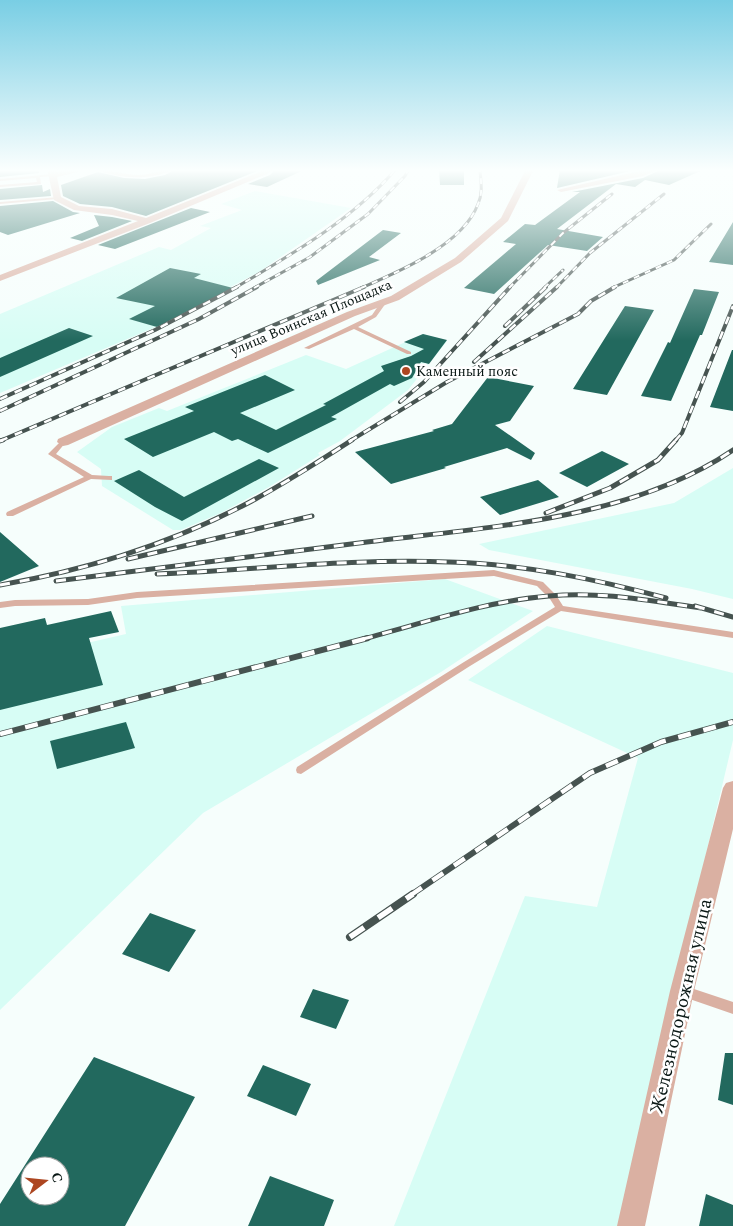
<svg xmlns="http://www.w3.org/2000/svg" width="733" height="1226" viewBox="0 0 733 1226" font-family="Spectral,serif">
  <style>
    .built { fill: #d7fdf5 }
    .building { fill: #22695e; fill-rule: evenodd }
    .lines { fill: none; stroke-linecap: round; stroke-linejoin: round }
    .lane { fill: #dab0a2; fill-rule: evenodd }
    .street { fill: #dab0a2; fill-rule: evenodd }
    .rail-far4-casing { stroke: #465350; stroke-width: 3 }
    .rail-far3-casing { stroke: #465350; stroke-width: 4 }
    .rail-far2-casing { stroke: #465350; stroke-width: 5 }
    .rail-far1-casing { stroke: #465350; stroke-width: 6 }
    .rail-casing { stroke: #465350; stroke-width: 8 }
    .rail-far4 { stroke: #fff; stroke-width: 2; stroke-dasharray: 6; stroke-linecap: butt }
    .rail-far3 { stroke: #fff; stroke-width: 2.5; stroke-dasharray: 8; stroke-linecap: butt }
    .rail-far2 { stroke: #fff; stroke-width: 3; stroke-dasharray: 10; stroke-linecap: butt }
    .rail-far1 { stroke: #fff; stroke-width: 4.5; stroke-dasharray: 13; stroke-linecap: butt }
    .rail { stroke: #fff; stroke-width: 5.5; stroke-dasharray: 17; stroke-linecap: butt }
    .poi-dot { fill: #ad4621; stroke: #fff; stroke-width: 2 }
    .labels { text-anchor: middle; stroke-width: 5; stroke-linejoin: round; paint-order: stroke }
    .far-street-label { font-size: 14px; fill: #091714; stroke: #fff }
    .far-poi-label { font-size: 14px; fill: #091714; stroke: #fff; text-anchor: start }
    .near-street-label { font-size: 19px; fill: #091714; stroke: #fff }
  </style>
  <rect width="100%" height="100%" fill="#f6fefc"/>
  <!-- built -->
  <path class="built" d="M255,191L351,208L259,272L151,329L0,393V314L159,247L171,250L211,228L200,226L242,210L221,204Z
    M423,334L447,341L408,390L340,441L318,453L320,455L269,487L221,513L181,530H173L102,486L101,469L77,452L112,427L159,408L167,411L306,355L346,369Z
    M733,468V599L692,589L489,550L479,544L674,503Z
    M445,579L533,611L441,672L203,813L0,1010V663L126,634L121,606Z
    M547,626L733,673V740L618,1226H394L525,896L597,907L638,758L468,680Z"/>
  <!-- building -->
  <path class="building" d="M38,169L39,173L0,177V171Z
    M176,169H256L257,171L146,216L112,207L80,204L63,196L61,185L98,172L124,178L145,179L165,175Z
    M276,169H306L267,187L248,184L270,175Z
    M439,169H464V185H440Z
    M560,169H639L557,188Z
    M662,169H705L669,185L645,180L635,187L616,184L557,229L603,237L587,251L548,245L494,294L464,288L516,244L503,242L525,224L535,225L580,192H572L643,178Z
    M42,185L43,192L50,189L51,196L0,200V189Z
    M53,201L73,212L80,213L8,235L0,232V206Z
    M191,208L210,212L115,249L98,245Z
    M94,215L112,217L132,221L82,241L70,238L99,226Z
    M733,222V265L709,262Z
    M383,230L401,233L369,257L380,260L318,285L316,281Z
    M170,268L201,274L194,278L233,288L157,327L129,319L155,306L116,298Z
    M694,289L719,292L702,335H700L671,401L641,396L668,342L670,343Z
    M625,306L654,310L607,395L573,389Z
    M69,328L93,336L0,377V358Z
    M423,334L447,340L429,364L421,362L412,378L394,386L390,384L331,417L337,419L268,453L238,439L232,441L214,432L153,457L124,439L194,411L185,407L265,375L295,390L240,413L276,430L326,405L323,404L384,371L381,366L411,356L424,349L404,342Z
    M732,350H733V411L710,407Z
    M488,377L534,386L510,421L495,425L535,453L531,460L507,448L444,467L446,468L391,484L355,452L434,431L432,430L452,424Z
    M602,451L629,464L587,487L559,473Z
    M259,459L279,468L182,521L155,507L114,481L139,470L184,497Z
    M538,480L559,497L500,515L480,497Z
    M0,532L39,566L0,582Z
    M111,611L119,632L89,638L103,685L0,710V628L45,618L47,625Z
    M126,722L135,748L57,769L50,741Z
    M150,913L196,930L169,972L122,954Z
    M313,989L349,1000L336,1029L300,1017Z
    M725,1053H733V1105L718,1100Z
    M94,1057L195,1097L125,1226H0V1204ZM30,1166H60V1196H30Z
    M263,1065L311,1084L296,1116L247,1096Z
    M270,1176L334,1200L324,1226H248Z
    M706,1194L733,1205V1226H699Z"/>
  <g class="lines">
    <!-- lane -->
    <path class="lane" d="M95,169C110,169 124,175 139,175C151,175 162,169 174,169C150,181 119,179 95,169Z
      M269,169H274L266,174H264V172Z
      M53,174L54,176L40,177L41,184L0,187V185L37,182L36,178L0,181V179Z
      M59,197L57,199L0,204V202Z
      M383,301L386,303L376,317L358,327L411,352V354H407L354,329L309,349L304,348L372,315L381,302Z
      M63,440L66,442L56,454L92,475L109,476H112V480L91,479L13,516H7L6,514L7,512L84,477L48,454L61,441Z
      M494,570L543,582L556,595L563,606L733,632V638L561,611L470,666L301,774L297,773L296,770L297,767L464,662L555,607L550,599L537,586L494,576L137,598L88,605L15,606L0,608V602L15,600L88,599L137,592Z
      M682,985L733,1002V1014L678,995L676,991L678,987Z"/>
    <!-- street -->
    <path class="street" d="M47,169H55L56,172L72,169H90L57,177L61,197L79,206L112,209L146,218L260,172L258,169H266L269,173L150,223L0,281V275L138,221L112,215L74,210L54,200Z
      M526,169H534L508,221L461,262L399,300L355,316L68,445L63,446L57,442L58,439L347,312L391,296L455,258L501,218Z
      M648,169H660L643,176L561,192L557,190Z
      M733,781V829L694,991L645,1226H617L670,991L723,788L726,783Z"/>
    <!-- rail-far4 casing -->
    <g class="rail-far4-casing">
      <path id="rail-far4" d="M235,288C292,254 352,220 396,169
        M254,288L310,257L368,214L405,176L409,169
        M361,288C398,272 463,245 478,204C483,193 481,182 480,170
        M509,288L563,233L612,194
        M544,288L563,270
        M556,288L590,253L664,194
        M612,288L674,260L711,224"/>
    </g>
    <!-- rail-far3 casing -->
    <g class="rail-far3-casing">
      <path id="rail-far3" d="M505,326L546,287
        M474,362L557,287
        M0,399L155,330L237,287
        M400,402L424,382L510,287
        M0,411L199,319L257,287
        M0,441L364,287
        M350,441L447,382L578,314L591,301L615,287
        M675,441L682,433L733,306"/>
    </g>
    <!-- rail-far2 casing -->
    <g class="rail-far2-casing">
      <path id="rail-far2" d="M0,441L3,440
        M546,513L610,488L658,460L676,440
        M128,559L312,516
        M157,574C254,570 352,558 449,562C523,564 595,579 666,598
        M56,581C160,568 263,555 367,542C488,527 630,520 733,450
        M0,585C87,570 170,544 248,503C284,484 318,462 352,440
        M695,606L733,617
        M363,639C424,623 486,601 549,596C600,591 651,601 701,608"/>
    </g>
    <!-- rail-far1 casing -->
    <g class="rail-far1-casing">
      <path id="rail-far1" d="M0,734L368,638
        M411,895L590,773L661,742L733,722"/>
    </g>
    <!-- rail casing -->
    <g class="rail-casing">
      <path id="rail" d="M350,937L413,894"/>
    </g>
    <!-- rail-far4 -->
    <use href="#rail-far4" class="rail-far4"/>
    <!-- rail-far3 -->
    <use href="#rail-far3" class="rail-far3"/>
    <!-- rail-far2 -->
    <use href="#rail-far2" class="rail-far2"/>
    <!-- rail-far1 -->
    <use href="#rail-far1" class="rail-far1"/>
    <!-- rail -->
    <use href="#rail" class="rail"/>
  </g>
  <!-- sky -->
  <linearGradient id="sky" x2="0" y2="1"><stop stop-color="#79cee4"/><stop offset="0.5" stop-color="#fbfffe"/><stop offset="1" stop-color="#fbfffe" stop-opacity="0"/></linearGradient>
  <rect width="733" height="341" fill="url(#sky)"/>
  <!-- markers -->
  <circle class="poi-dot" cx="406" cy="371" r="5"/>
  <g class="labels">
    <!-- far-street labels -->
    <g class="far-street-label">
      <text transform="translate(311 317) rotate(-23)" y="5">улица Воинская Площадка</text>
    </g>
    <!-- far-poi labels -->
    <g class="far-poi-label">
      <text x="416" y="376">Каменный пояс</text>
    </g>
    <!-- near-street labels -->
    <g class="near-street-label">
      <text transform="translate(680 1006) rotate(-77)" y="7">Железнодорожная улица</text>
    </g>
  </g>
  <!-- north arrow -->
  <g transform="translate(45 1181) rotate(74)"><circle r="24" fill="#ffffff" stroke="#9da2a1"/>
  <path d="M0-4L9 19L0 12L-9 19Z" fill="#ad4621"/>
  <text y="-8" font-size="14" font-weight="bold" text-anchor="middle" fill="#091714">С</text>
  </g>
</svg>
